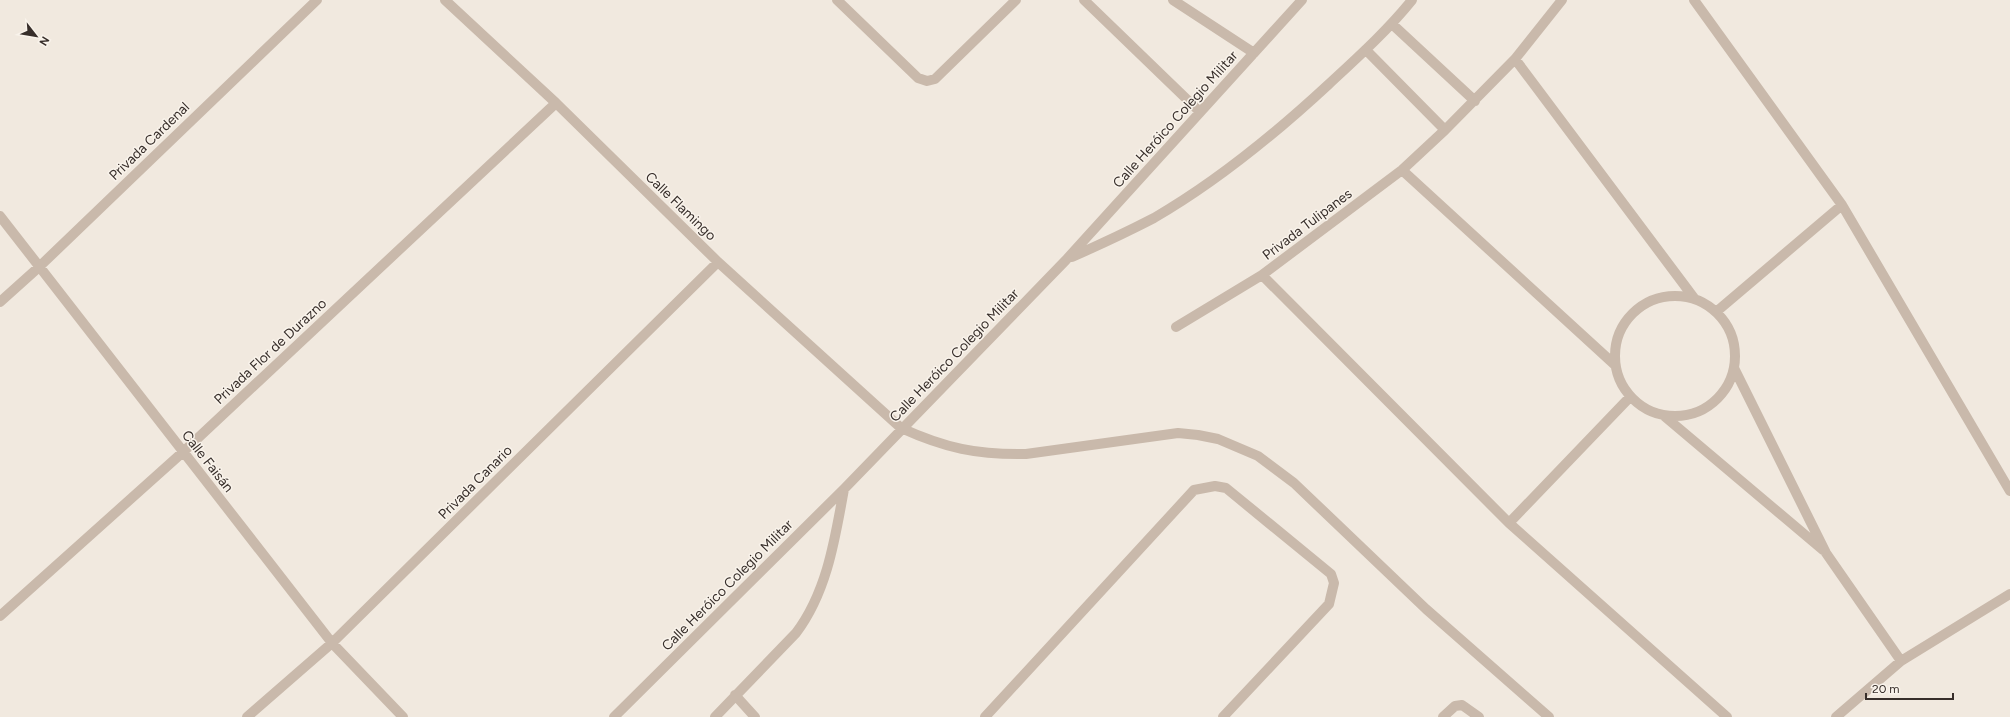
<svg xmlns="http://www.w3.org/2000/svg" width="2010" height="717" viewBox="0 0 2010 717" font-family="Figtree,sans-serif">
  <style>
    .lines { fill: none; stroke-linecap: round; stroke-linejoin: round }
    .street { stroke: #c9b9ab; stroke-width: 10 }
    .labels { text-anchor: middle; stroke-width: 3; stroke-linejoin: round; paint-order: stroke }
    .street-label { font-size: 14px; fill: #372e2a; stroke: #f9f3eb }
  </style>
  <rect width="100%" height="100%" fill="#f1e9df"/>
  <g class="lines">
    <!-- street -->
    <path class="street" d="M445,0L556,103L718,262L901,428C945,448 977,455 1026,454L1178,433L1198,435L1218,439L1258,456L1294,483L1426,609L1549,717
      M837,0L918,78L927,81L935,79L1016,0
      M1084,0L1200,112
      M1173,0L1254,53
      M1694,0L1842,205L2010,491
      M1392,24L1475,101
      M1366,50L1445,130
      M1515,59L1694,298
      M1402,170L1615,365
      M0,216L332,643L403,717
      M1072,257C1099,245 1127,232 1154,218C1218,181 1275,134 1329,84C1358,57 1387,31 1412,0
      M1262,275L1509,523L1727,717
      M1615 356a60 60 0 1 1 120 0a60 60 0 1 1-120 0Z
      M0,302L39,267L317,0
      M1716,312L1842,205
      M1176,327L1262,275L1402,170L1445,130L1515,59L1562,0
      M1734,368L1826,553L1901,661
      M1663,415L1823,550
      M1509,523L1630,397
      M0,616L183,452L556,103
      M735,695L755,717
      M247,717L332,643L718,262
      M614,717L844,489L1066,260L1302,0
      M715,717L796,633C827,592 835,539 844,489
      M985,717L1194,490L1215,486L1226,488L1331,574L1334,583L1329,604L1223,717
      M1443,717L1455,706L1462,705L1479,717
      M1836,717L1901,661L2010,594"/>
  </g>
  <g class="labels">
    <!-- street labels -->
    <g class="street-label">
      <text transform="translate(1175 119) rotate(-48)" y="5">Calle Heróico Colegio Militar</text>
      <text transform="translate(149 141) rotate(-44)" y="5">Privada Cardenal</text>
      <text transform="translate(681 206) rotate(44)" y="5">Calle Flamingo</text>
      <text transform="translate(1307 224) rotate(-37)" y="5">Privada Tulipanes</text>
      <text transform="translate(270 351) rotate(-43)" y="5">Privada Flor de Durazno</text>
      <text transform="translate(954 355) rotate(-46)" y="5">Calle Heróico Colegio Militar</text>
      <text transform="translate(208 461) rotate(52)" y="5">Calle Faisán</text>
      <text transform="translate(475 482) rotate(-45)" y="5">Privada Canario</text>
      <text transform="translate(727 585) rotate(-45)" y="5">Calle Heróico Colegio Militar</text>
    </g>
  </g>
  <!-- north arrow -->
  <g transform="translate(36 36) rotate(121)" stroke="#f9f3eb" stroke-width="3" paint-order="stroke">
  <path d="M0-3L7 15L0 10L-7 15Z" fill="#372e2a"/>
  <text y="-6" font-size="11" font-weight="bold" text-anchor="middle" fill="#372e2a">N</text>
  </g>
  <!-- scale -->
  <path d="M1866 693v6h87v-6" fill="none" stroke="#372e2a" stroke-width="2"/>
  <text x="1872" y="693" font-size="12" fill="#372e2a" stroke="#f9f3eb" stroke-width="3" paint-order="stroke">20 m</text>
</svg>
